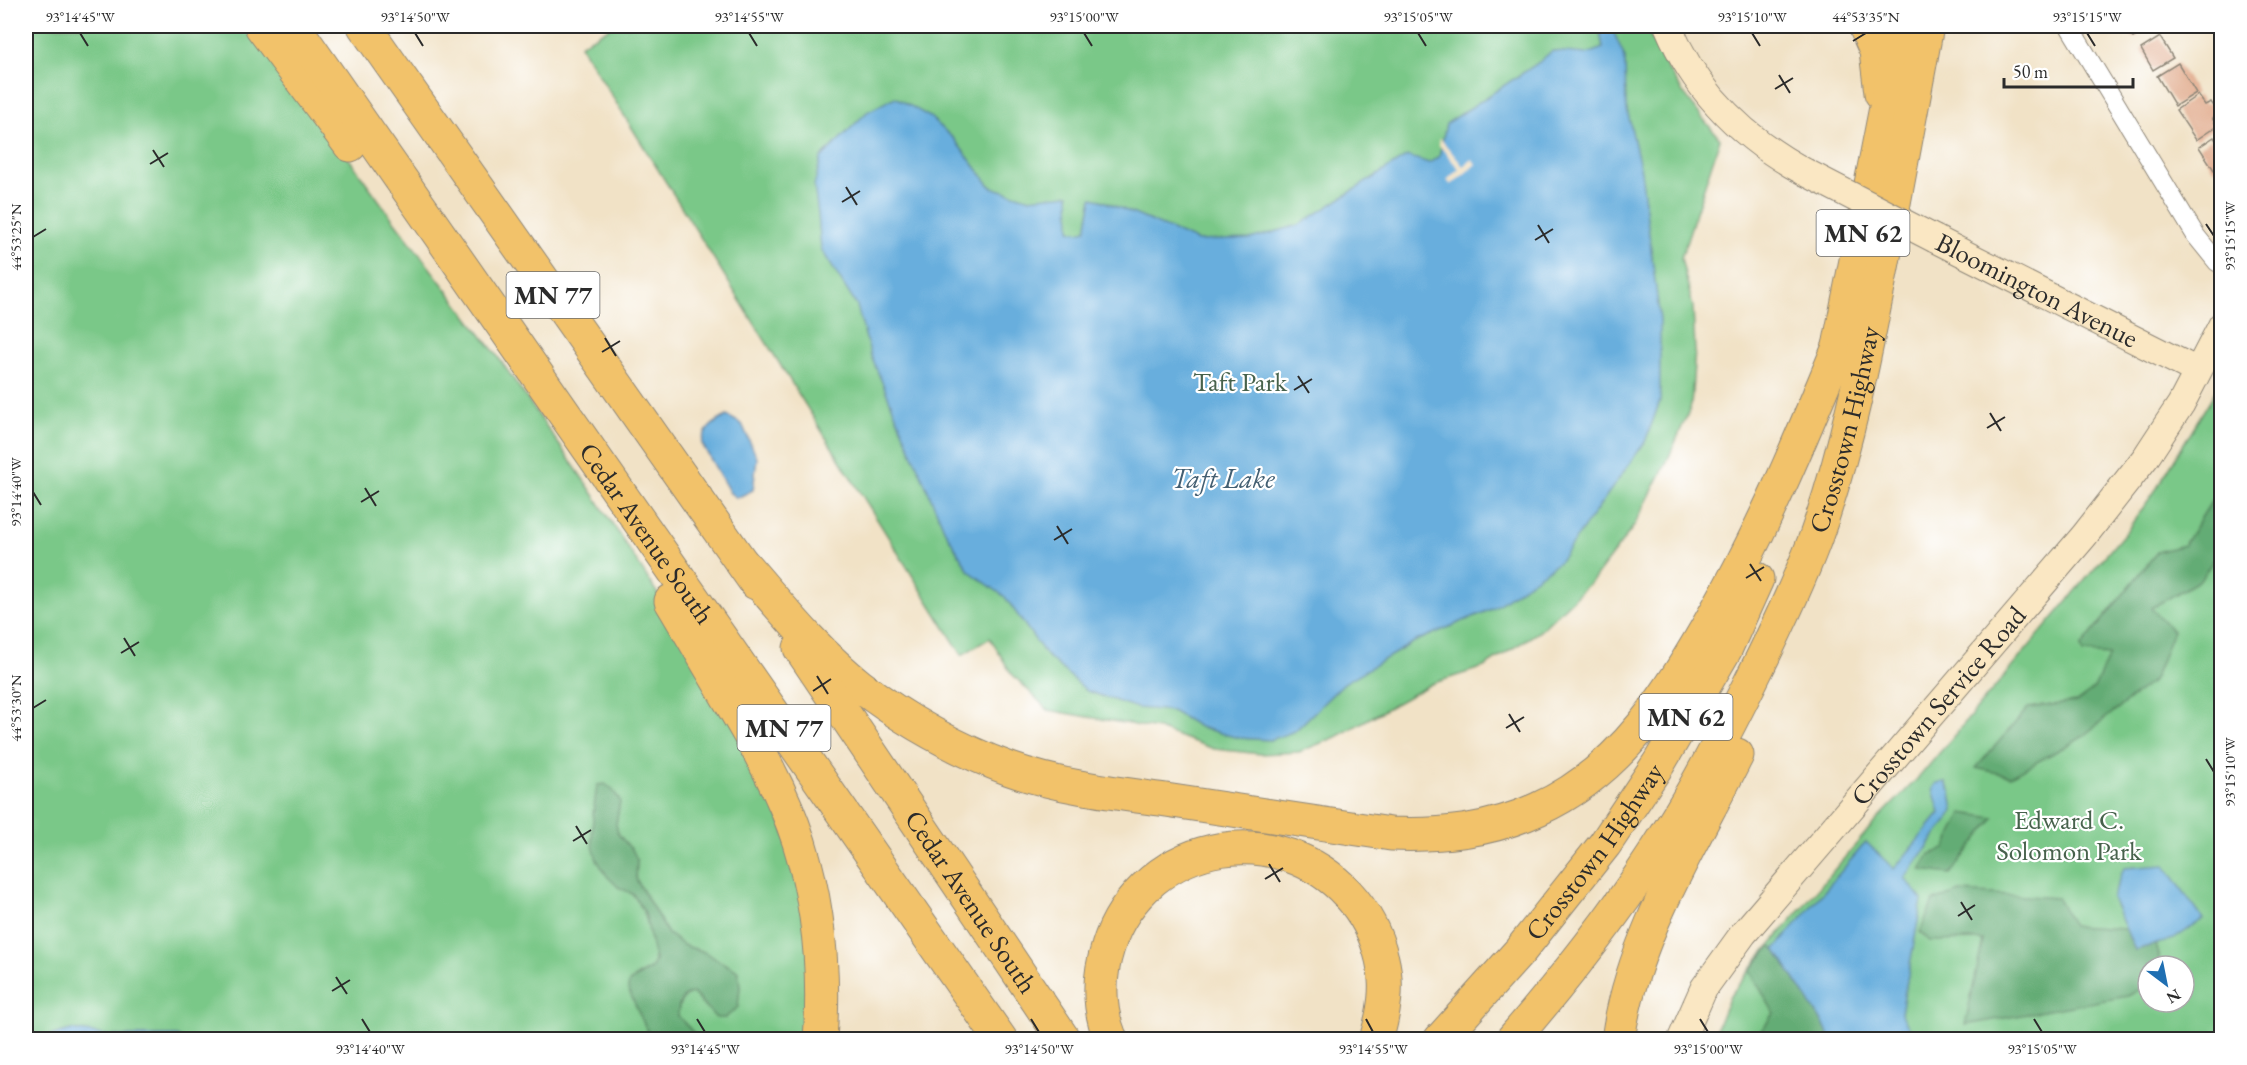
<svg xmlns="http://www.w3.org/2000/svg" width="2247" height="1065" viewBox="0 0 2247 1065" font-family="'EB Garamond',serif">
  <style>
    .green { fill: #7ac888; stroke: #527a5a; stroke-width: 1.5; fill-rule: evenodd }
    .forest { fill: #63ac74; stroke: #476c50; stroke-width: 1.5 }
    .water { fill: #67aedd; stroke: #496c84; stroke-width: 1.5 }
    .pier { fill: #f1e2c6 }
    .building { fill: #e0a888 }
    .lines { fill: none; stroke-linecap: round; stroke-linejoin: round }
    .street-casing { stroke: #8e8678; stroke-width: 20 }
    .secondary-casing { stroke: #8e8678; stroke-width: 29 }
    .highway-casing { stroke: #8e8678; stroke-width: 35 }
    .street { stroke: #fff; stroke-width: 18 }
    .secondary { stroke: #fae7c3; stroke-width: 27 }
    .highway { stroke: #f2c26a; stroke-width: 33 }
    .secondary-bridge-casing { stroke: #8e8678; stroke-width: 29; stroke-linecap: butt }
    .secondary-bridge { stroke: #fae7c3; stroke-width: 27 }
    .ticks { fill: none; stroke: #2b2b2b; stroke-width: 2 }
    .labels { text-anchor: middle; stroke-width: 4.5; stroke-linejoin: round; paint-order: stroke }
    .shield { fill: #fff; stroke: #6b6b6b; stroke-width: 1.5 }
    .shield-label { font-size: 26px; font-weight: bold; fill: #2b2b2b }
    .street-label { font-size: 27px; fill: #2b2b2b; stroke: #fff }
    .park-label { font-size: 27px; fill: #47624c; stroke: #fff }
    .water-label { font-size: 28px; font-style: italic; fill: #435f72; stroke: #fff }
    .neatline { fill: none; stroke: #2b2b2b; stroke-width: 2 }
    .ticks-label { font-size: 15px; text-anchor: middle; fill: #2b2b2b }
  </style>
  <rect width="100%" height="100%" fill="#fff"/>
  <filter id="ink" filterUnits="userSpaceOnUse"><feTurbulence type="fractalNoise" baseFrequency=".0167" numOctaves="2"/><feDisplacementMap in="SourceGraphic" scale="12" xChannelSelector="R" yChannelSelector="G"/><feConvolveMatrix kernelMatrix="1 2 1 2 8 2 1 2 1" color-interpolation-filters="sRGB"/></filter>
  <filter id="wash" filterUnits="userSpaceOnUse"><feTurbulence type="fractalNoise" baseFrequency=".008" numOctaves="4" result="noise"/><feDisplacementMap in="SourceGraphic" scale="24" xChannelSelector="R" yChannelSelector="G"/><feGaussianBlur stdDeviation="1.35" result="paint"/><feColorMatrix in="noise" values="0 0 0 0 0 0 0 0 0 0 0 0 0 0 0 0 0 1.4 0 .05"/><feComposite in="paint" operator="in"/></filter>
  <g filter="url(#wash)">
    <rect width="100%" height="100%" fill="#f1e2c6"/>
    <!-- green -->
    <path class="green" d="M26,26H253L394,221L496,354L590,489L683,633L765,775L808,904L816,1039H699L678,1016C678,1004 681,997 693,993L705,1008L725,1018L737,1007L740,986L702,951L685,946L668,934L636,879L637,860L618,834L616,824L620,801L612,789L618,887C624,889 631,892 634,896C646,911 659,950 652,968L635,977L643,1021L651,1039L182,1040L177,1036H111L71,1030L38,1039H26Z
      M612,26H1646C1663,68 1690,104 1720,139L1681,258L1693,307L1695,350L1691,406L1665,466L1634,526L1594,579L1540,631L1484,667L1431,684L1336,737L1299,752L1261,754L1214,749L1158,729L1048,710L1011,673L990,638L962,655L580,45Z
      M2221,382V1039L1712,1040L1730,996L1759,958L1875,822L1920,776L2128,529L2157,488ZM2148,966H2184V1002H2148Z"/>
    <!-- forest -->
    <path class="forest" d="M2221,486V550L2199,581L2151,608L2173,631L2154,680L2079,739L2011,776L1976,768L2028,708L2076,702L2094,689L2109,655L2083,653L2081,647L2157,552L2184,545Z
      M605,784L612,789L620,801L616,824L618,834L633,851L637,860L636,879L668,934L685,946L702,951L738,971L740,986L738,1007L725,1018H716L693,993C680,996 678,1004 678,1016L699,1039H651L628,989L629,982L652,968L655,960L645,913L633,894L618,887L607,876L597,860L592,843L593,815L597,785Z
      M1962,813L1994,818L1950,874L1921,870L1930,854L1945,849Z
      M1960,892L2058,898L2073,926L2126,929L2135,950L2155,944L2161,966H2148V985L2128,996L1965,1025L1983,940L1930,941L1920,932L1933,901Z
      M1771,946L1775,949L1823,1023L1830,1039H1755L1774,1013L1750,971Z"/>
    <!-- water -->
    <path class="water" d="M1599,26H1611L1625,58L1626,105L1641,171L1660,320V401L1645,442L1560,561L1492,609L1414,642L1344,683L1295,731L1270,740L1238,738L1199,727L1172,711L1137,708L1087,691L1046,655L1005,597L969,571L945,531L871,356L857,306L821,249L818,214L814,186L821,158L867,112L895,97L930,117L954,139L991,187L1027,198L1069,194L1070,230L1078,232L1086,230L1092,198L1101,200L1198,241L1250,239L1299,225L1407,156L1429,163L1439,157L1446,124L1538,63L1552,51L1587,54L1603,48Z
      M727,416L742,424L757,458L753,490L737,498L730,493L702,444C704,429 713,423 727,416Z
      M1945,782L1951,792L1954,811L1905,878L1922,900L1901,1013L1915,1039H1830L1823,1023L1775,949L1866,842L1894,869L1940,813L1933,789L1937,783Z
      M2165,865L2203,919L2174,939L2135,950L2112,898L2124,868Z
      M71,1030L111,1036H177L182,1039H38Z"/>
    <!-- pier -->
    <path class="pier" d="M1440,138L1463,166L1472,159L1476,164L1451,185L1447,180L1459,169L1439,145Z"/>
    <g id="blocks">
      <!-- building -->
      <path class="building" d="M2126,26H2154L2133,38Z
        M2160,37L2173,58L2153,70L2141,49Z
        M2178,63L2196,93L2175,106L2157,76Z
        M2198,95L2205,105L2211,102L2219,113L2212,118L2217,126L2196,140L2176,110Z
        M2214,137L2222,150V165L2214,170L2199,147Z"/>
    </g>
  </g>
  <g filter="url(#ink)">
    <use href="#blocks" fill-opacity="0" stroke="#8e8678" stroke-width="1.5"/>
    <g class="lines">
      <!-- street casing -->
      <g class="street-casing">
        <path id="street" d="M2069,26L2196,236L2217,262L2222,265"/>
      </g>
      <!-- secondary casing -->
      <g class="secondary-casing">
        <g id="secondary">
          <path d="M1668,26C1695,91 1744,139 1805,172"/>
          <path id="s1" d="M1935,239L2197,371"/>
          <path id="s2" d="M1681,1040L1704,988L1743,934L2084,536L2146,457L2165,428L2181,404L2222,325"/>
        </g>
      </g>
      <!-- highway casing -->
      <g class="highway-casing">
        <g id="highway">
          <path d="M261,26L350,145"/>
          <path id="s3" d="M294,26C527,365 765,701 1001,1040"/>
          <path d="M364,26L756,583"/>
          <path d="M1865,26L1876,51L1881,93"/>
          <path d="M1836,362L1902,26"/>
          <path d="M744,565C780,606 816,652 860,686C906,721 956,749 1010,769C1060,787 1115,793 1166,800C1241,811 1316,823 1391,834C1442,836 1490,831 1538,809C1623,771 1673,689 1717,610C1766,524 1803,434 1841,342"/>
          <path d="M671,601C691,634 711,669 731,703C757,747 783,792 799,842C819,906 825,972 820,1040"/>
          <path id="s4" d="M800,648L1064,1040"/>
          <path d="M1111,1040C1098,1009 1098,978 1108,947C1116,920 1132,898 1153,880C1236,813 1358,856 1382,959C1389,986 1384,1013 1376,1040"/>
          <path id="s5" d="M1440,1040L1520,951L1605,844L1659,763L1725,650L1757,579"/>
          <path id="s6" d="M1512,1040C1568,975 1622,907 1667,834C1697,787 1723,737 1748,687C1772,639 1796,590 1815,539C1847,449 1865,356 1883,262C1898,183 1913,104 1927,26"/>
          <path d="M1618,1040C1632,937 1692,845 1737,755"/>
        </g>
      </g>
      <!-- street -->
      <use href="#street" class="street"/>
      <!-- secondary -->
      <use href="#secondary" class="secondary"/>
      <!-- highway -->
      <use href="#highway" class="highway"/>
      <!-- secondary-bridge casing -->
      <g class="secondary-bridge-casing">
        <path id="secondary-bridge" d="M1805,172L1935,239"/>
      </g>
      <!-- secondary-bridge -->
      <use href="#secondary-bridge" class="secondary-bridge"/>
    </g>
  </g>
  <!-- ticks -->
  <path class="ticks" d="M80,33L88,46M415,33L423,46M749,33L757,46M1084,33L1092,46M1418,33L1426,46M1752,33L1760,46M2087,33L2095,46M1853,41L1866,33M1779,75L1790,93M1775,89L1793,78M153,150L164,167M150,164L168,153M846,187L857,205M842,202L860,191M2206,224L2214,236M1538,225L1549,243M33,237L46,229M1535,240L1553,229M605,338L616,356M602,352L620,341M1298,376L1309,393M1294,390L1312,379M1990,413L2001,431M1987,428L2005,417M365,488L376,506M33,492L41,505M361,502L379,491M1057,526L1068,544M1054,540L1072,529M1750,564L1761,581M1746,578L1764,567M124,638L135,656M121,653L139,642M817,676L828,694M813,691L831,679M33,708L46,700M1509,714L1520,732M1506,728L1524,717M2206,759L2214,772M576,826L587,844M573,841L591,830M1269,864L1280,882M1265,879L1283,868M1961,902L1972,920M1958,916L1975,905M336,977L347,994M332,991L350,980M362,1019L370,1032M697,1019L705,1032M1031,1019L1039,1032M1366,1019L1373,1032M1700,1019L1708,1032M2034,1019L2042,1032"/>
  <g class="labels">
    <!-- shield labels -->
    <g class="shield">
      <rect x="1816.5" y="210" width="93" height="46" rx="4.5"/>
      <rect x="506.5" y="272" width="93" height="46" rx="4.5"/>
      <rect x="1639.5" y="694" width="93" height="46" rx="4.5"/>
      <rect x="737.5" y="705" width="93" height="46" rx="4.5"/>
    </g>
    <g class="shield-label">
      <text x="1863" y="242">MN 62</text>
      <text x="553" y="304">MN 77</text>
      <text x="1686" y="726">MN 62</text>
      <text x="784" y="737">MN 77</text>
    </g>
    <!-- street labels -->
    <g class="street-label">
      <text dy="9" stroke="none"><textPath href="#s1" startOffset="114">Bloomington Avenue</textPath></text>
      <text dy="9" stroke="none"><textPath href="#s6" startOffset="702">Crosstown Highway</textPath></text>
      <text dy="9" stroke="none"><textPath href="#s3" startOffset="618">Cedar Avenue South</textPath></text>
      <text dy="9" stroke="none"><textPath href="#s2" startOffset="424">Crosstown Service Road</textPath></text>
      <text dy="9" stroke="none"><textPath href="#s5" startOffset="244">Crosstown Highway</textPath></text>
      <text dy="9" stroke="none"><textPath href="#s4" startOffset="306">Cedar Avenue South</textPath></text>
    </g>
    <!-- park labels -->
    <g class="park-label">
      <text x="1240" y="391">Taft Park</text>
      <text x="2069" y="829">Edward C.<tspan x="2069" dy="31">Solomon Park</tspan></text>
    </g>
    <!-- water labels -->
    <g class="water-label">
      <text x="1223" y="488">Taft Lake</text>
    </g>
  </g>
  <!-- margin -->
  <rect width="2247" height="1065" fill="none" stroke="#fff" stroke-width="66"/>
  <!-- north arrow -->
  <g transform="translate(2166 984) rotate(148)"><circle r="28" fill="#ffffff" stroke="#aaaaaa" stroke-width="1.5"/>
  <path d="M0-4.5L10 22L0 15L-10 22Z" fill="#1f6fb2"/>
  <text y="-9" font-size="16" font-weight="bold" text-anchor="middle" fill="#2b2b2b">N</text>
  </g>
  <!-- scale -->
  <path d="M2004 78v9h129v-9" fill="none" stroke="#2b2b2b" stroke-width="3"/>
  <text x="2013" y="78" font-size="18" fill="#2b2b2b" stroke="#ffffff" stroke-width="4.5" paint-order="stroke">50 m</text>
  <rect x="33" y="33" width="2181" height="999" class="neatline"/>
  <g class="ticks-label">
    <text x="80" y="22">93°14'45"W</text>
    <text x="415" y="22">93°14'50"W</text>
    <text x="749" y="22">93°14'55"W</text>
    <text x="1084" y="22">93°15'00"W</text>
    <text x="1418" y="22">93°15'05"W</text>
    <text x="1752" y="22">93°15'10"W</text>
    <text x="1866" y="22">44°53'35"N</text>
    <text x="2087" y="22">93°15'15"W</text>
    <text transform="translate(2230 236) rotate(-90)" y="5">93°15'15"W</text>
    <text transform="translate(16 237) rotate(-90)" y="5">44°53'25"N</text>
    <text transform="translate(16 492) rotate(-90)" y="5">93°14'40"W</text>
    <text transform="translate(16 708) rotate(-90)" y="5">44°53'30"N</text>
    <text transform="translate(2230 772) rotate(-90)" y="5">93°15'10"W</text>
    <text x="370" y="1054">93°14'40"W</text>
    <text x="705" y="1054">93°14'45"W</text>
    <text x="1039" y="1054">93°14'50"W</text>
    <text x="1373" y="1054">93°14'55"W</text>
    <text x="1708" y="1054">93°15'00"W</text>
    <text x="2042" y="1054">93°15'05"W</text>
  </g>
</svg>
